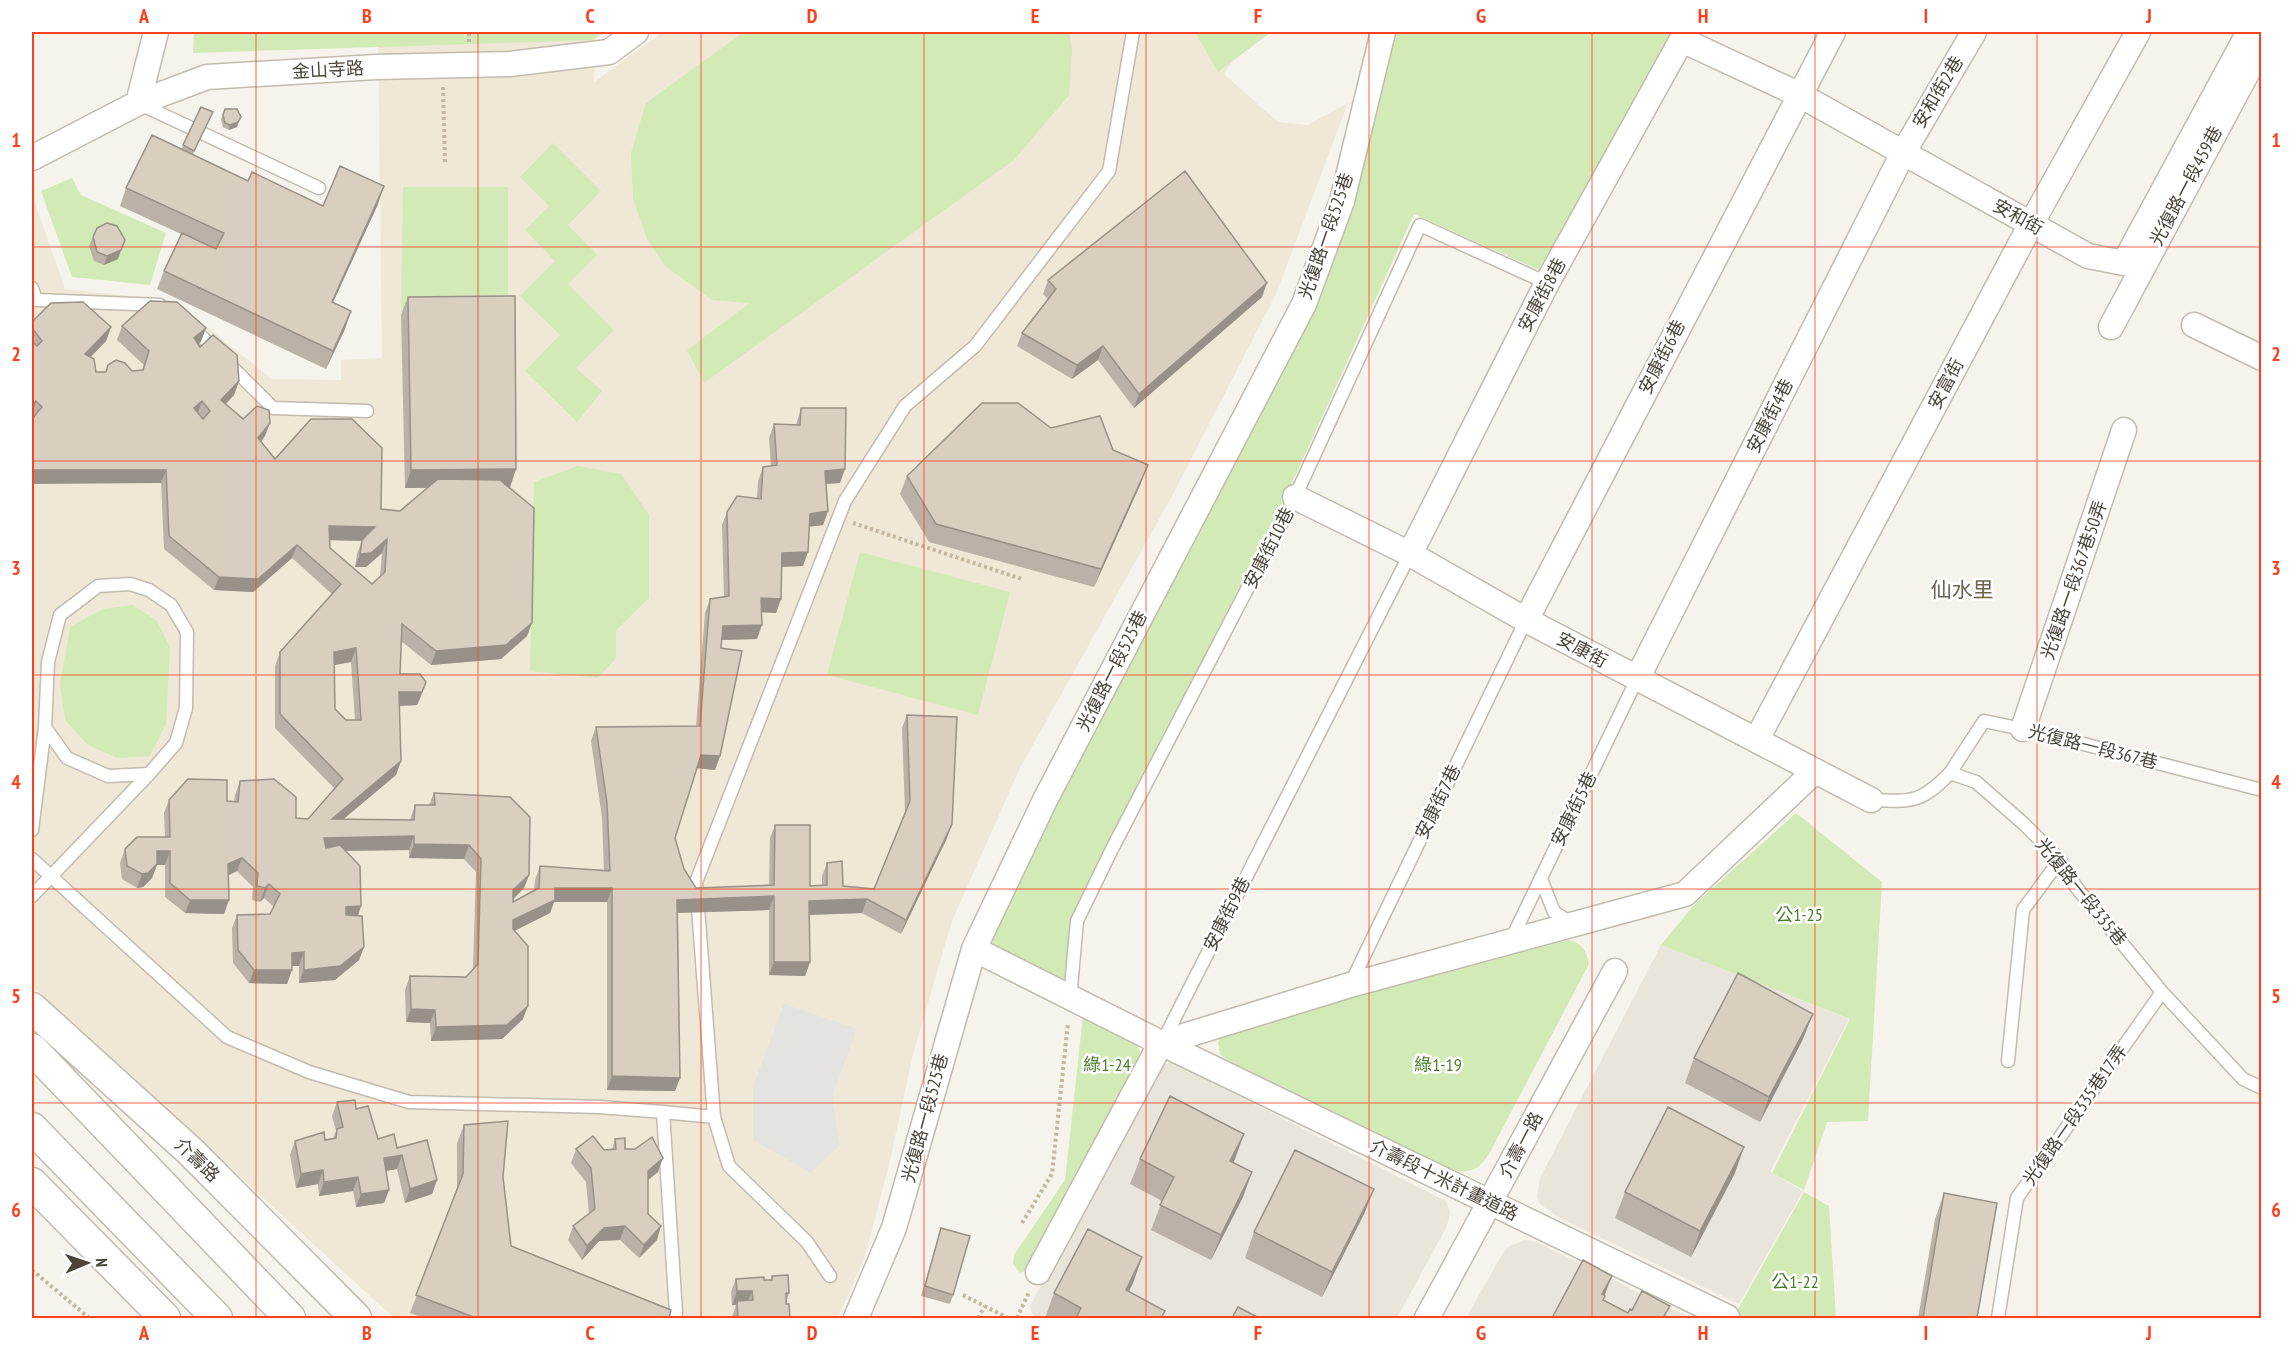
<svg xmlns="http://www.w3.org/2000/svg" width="2293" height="1350" viewBox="0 0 2293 1350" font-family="'PT Sans Narrow','Noto Sans TC',sans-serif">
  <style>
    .residential { fill: #eae5da }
    .education { fill: #efe8d6 }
    .green { fill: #d2eab5 }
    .parking { fill: #e5e3e0 }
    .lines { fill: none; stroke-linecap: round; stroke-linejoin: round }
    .service-casing { stroke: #c2bbae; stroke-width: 15 }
    .minor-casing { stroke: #c2bbae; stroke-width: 27 }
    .tertiary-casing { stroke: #c2bbae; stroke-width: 33 }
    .path { stroke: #c4b79f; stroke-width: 4; stroke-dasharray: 3 3; stroke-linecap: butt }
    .service { stroke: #fff; stroke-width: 12 }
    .minor { stroke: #fff; stroke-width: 24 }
    .tertiary { stroke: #fff; stroke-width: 30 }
    .wall { fill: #bab2a6; fill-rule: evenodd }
    .shaded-wall { fill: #979187 }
    .building { fill: #d8cfc1; stroke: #979187; stroke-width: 1.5; fill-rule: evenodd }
    .grid { fill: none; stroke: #fc3f1d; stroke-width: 1.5; stroke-opacity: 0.55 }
    .labels { text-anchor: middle; stroke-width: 5; stroke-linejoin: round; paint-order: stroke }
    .street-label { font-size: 18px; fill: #4b4439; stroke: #fff }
    .park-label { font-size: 18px; fill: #4a7f2a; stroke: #fff }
    .quarter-label { font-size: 21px; fill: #6e6250; stroke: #fff }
    .neatline { fill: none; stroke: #fc3f1d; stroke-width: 2 }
    .grid-label { font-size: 20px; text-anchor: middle; font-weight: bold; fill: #fc3f1d }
  </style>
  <rect width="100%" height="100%" fill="#f6f3ec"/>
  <!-- residential -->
  <path class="residential" d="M1661,945L1849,1019L1770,1172L1803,1191L1739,1304L1560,1218L1540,1204L1537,1197L1540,1178Z
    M1171,1062L1446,1201L1450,1212L1447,1226L1397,1318H1034L1030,1306L1157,1067Z
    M1525,1240L1536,1242L1691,1318H1466L1503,1253L1509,1246Z"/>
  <!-- education -->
  <path class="education" d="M378,32H596L594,82L663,32H1252L1224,74L1278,122L1308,125L1348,103L1276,294L1172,496L1020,768L952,921L913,1054L889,1165L865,1256L838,1318H394L32,986V194L65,289L174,301L272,379L341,380V360L382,358Z"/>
  <!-- green -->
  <path class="green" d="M194,32H606L591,40L193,53Z
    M744,32H1069L1072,50L1069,95L1014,160L704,383L687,350L750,303L712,300L665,266L647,239L633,199L631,153L646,103Z
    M1195,32H1271L1218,72Z
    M1394,32H1673L1539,270L1414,214L1287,494L1083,894L1072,919L1066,984L985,947L1053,804L1288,346Z
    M553,143L601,191L568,225L597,255L568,284L614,330L576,368L602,391L577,422L525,371L560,335L520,296L555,261L525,230L549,206L520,177Z
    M72,178L81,195L166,233L150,285L72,277L41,191Z
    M403,187H508V314L401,315Z
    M578,466L621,474L649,515V598L616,630V658L598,678L530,671L534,482Z
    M860,552L1010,592L978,715L827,675Z
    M133,605L157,621L170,647L166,724L150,756L117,758L88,745L65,720L60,684L70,627L103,609Z
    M1796,813L1882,882L1868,1121L1827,1122L1804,1190L1772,1173L1850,1019L1661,945L1694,905Z
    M1569,940C1582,943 1587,951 1589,964L1489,1154C1480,1168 1472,1174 1454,1170L1232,1063L1220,1054L1218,1042L1226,1030Z
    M1083,1016L1137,1045L1143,1060L1027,1270L1020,1273L1013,1264L1014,1255L1065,1180Z
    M1804,1192L1829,1206L1836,1318H1733Z"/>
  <!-- parking -->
  <path class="parking" d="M784,1004L857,1029L832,1096L840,1145L811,1173L753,1140V1087Z"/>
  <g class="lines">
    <!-- service casing -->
    <g class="service-casing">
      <path id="service" d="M140,104L319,188
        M32,288L36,300L160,305
        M192,327L273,408L367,411
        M130,584L149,590L171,605L187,632L186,708L176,743L149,774L108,776L67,758L45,727L48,662L60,615L98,586Z
        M1950,773L1984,721L2041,733L2262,790
        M1871,800C1912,802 1921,803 1950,773L1976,782L2024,824L2060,860L2076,887L2162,992L2243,1079L2262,1088
        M32,830L45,727
        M32,859L227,1037L309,1072L409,1102L600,1107L663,1112L676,1313
        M1541,879L1554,912L1573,924
        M32,896L149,774
        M1511,940L1637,679
        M1351,983L1526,620
        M1070,998L1077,921L1112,849L1295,497L1420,225L1547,283
        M1162,1043L1410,554
        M2008,1061L2023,910L2060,860
        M663,1112L714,1117
        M830,1276L807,1242L729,1166L714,1117L696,882L845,501L905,406L975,346L1109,171L1133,32
        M1998,1318L2017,1198L2162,992"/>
    </g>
    <!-- minor casing -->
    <g class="minor-casing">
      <path id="minor" d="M1682,40L1798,94L2088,256L2124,263L2249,32
        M138,103L156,32
        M32,158L138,103L207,77L376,67L510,64L609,52L636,32
        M2194,325L2262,358
        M2111,327L2262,45
        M1295,497L1410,554L1526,620L1871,800
        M1410,554L1547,283L1686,32
        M1526,620L1833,32
        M1637,679L1903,153L1974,32
        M2023,729L2124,430
        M1757,739L2031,224L2138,32
        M974,949L1161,1043L1350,985L1685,894L1815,771
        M1038,1272L1161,1043L1727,1317
        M856,1318L894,1228L974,949L1045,800L1304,304L1342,201L1383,32
        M1427,1318L1615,971"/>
    </g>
    <!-- tertiary casing -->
    <g class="tertiary-casing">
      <path id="tertiary" d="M32,1008L191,1152L356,1318
        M32,1049L290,1318
        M32,1128L217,1318
        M32,1183L165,1318"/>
    </g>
    <!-- path -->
    <path class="path" d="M469,42V32
      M443,87L445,164
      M853,523L1022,579
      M1022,1223L1052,1174L1068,1023
      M32,1270L89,1318
      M963,1295L1008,1318
      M978,1318L985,1306
      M1017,1318L1029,1292"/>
    <!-- service -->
    <use href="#service" class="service"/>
    <!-- minor -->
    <use href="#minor" class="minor"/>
    <!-- tertiary -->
    <use href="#tertiary" class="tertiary"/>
  </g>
  <!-- wall -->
  <path class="wall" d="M213,112L193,154L248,181L323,206L378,204L333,302L345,329L326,369L157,289L164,271L181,234L120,206L126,188L182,149L183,145Z
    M223,115L241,117L237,127L229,130L223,127L221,119Z
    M93,237L125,240L118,259L104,265L94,261L89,246Z
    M1048,280L1262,297L1134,408L1098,360L1072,379L1017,346L1022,333L1048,299L1043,294Z
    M408,297L516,469L510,487L527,636L501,659L431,665L401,641L400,674L421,696L417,705L399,706L401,761L396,775L343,819L410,820L415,805H429L434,793L529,875L524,888L513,900V902L534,890L535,880L540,866L604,870L602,817L591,741L596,727L696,726L705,613L710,599L724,597L722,525L727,512L757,498L758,481L763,467L771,466L769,438L774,424L796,425L801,408L840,483L826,484L828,511L823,525L809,527L803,566L782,567L781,599L776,613L762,612L757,639L722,640L720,756L715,770L697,768L675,838L684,869L696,888L769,885L770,838L775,825L810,886L822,885V876L827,863L843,886L874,889L905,813L902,728L907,715L947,838L901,934L862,913L809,915L810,962L805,976L769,975V910L678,913L680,1078L675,1091L607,1090V902H554L550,913L514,931L523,1019L502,1039L431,1041L430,1023L406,1022L405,990L410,976L466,977L473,969L476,872L464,859L409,858V850L346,851L361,906L358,916L364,947L359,960L335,980L299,983V966H292L287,984L249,983L233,963L232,928L237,915L270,914L274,907L264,898L260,902L252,900L253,887L237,871L228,875L224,914L185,913L165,897V865H157L152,878L143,887L137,888L122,879L120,863L125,849L165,837L164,813L169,800L234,802L235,795L240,781L296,818L308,819L335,789L275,728V666L280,652L332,594L292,558L253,592L214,590L164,549L161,483L34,417L32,415V322L111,327L106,341L90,357L96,372L142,370L144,365L117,340L122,326L201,342L198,344L200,347L239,381L234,395L226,404L265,436L261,442L275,459L381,509L400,511L428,488H405L401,315ZM329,540L362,541L357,554L355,567H366L382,553L380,576L372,584L330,548ZM351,662L355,720H346L335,709L334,665Z
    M1113,450L1141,483L1094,587L929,542L900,494L907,476Z
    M1803,1039L1760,1122L1685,1083L1694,1058Z
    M337,1102L356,1109L378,1139L397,1148L437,1180L432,1194L405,1203L397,1169L386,1171L389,1190L384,1203L356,1207L353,1191L319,1196L318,1184L296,1188L290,1155L295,1141L325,1140L333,1138L336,1131L332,1116Z
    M464,1125L503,1177L511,1246L669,1318H424L410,1313L457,1191V1143Z
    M615,1139L625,1149L658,1172L648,1180V1214L657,1240L639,1258L620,1240L599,1241L582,1260L568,1240L573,1226L589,1214L586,1182L571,1163L576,1149L612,1150Z
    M1140,1159H1235L1233,1163L1243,1197L1211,1260L1151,1230L1162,1201L1130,1184Z
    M1735,1173L1691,1257L1615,1218L1625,1192Z
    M1374,1189L1364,1214L1322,1297L1245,1258L1254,1232Z
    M1944,1193L1977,1318H1918L1935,1219Z
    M941,1228L953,1295L950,1304L921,1296Z
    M1142,1257L1133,1283L1129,1291L1162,1318H1045L1054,1293Z
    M772,1276L789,1293L786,1304L790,1318L732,1317L736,1305H732L731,1292L736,1279L771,1280Z"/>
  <!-- shaded-wall -->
  <path class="shaded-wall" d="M238,122L237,127L229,130L230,125Z
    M384,186L378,204L325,320L332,302Z
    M121,250L118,259L104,265L107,256Z
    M1267,283L1262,297L1134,408L1139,394Z
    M351,311L345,329L326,369L333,351Z
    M111,327L106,341L80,368L85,354Z
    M206,328L201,342L189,352L194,338Z
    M1103,346L1098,360L1072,379L1077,365Z
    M239,381L234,395L216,414L221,400Z
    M36,401L32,415V405Z
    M202,401L197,415L194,408Z
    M270,423L265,436L253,452L258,438Z
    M1148,465L1141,483L1094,587L1101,569Z
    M516,469L510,487L405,488L411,470Z
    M845,469L840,483L820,484L825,471Z
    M32,470H166L161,483L32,484Z
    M828,511L823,525L805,527L810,514Z
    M329,526L375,527L370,541L324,540Z
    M387,539L382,553L366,567H355L360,554Z
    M297,545L292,558L253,592L214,590L219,577Z
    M808,552L803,566L777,567L782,553Z
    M761,598L781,599L776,613L756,612Z
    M532,623L527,636L501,659L431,665L436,651Z
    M762,625L757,639L718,640L723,626Z
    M356,648L351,662L329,666L334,652Z
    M426,682L421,696L417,705L394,706L399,692Z
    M701,755L720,756L715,770L696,768Z
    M401,761L396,775L327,833L332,819Z
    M952,824L947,838L901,934L906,920Z
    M414,836L409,850L319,851L324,838Z
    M414,844L469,845L464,859L409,858Z
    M157,851H170L165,865H157L152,878L143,887L137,888L142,874Z
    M242,858L237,871L223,878L228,864Z
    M529,875L524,888L508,904L513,890Z
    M269,884L264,898L260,902L265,888Z
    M555,888H612L607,902H554L550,913L508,934L513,920Z
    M774,896L769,910L672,913L677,900Z
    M867,899L862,913L804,915L809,901Z
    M190,900H229L224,914L185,913Z
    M361,906L356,920H341L346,907Z
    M364,947L359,960L335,980L299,983L304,970Z
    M304,952L299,966H287L292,953Z
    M774,962H810L805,976L769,975Z
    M254,970H292L287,984L249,983Z
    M528,1006L523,1019L502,1039L431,1041L436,1027Z
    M411,1009L435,1010L430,1023L406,1022Z
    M1813,1014L1803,1039L1760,1122L1769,1097Z
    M612,1076L680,1078L675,1091L607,1090Z
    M1244,1134L1235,1159L1220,1187L1230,1161Z
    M1744,1147L1735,1173L1691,1257L1700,1231Z
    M402,1155L397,1169L379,1172L384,1158Z
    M663,1158L658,1172L643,1184L648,1171Z
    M323,1170L318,1184L296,1188L301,1174Z
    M1252,1172L1243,1197L1211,1260L1221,1235Z
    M358,1177L353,1191L319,1196L324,1182Z
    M437,1180L432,1194L405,1203L410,1189Z
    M1374,1189L1364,1214L1322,1297L1332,1272Z
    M389,1190L384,1203L356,1207L361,1194Z
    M625,1226L620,1240L599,1241L582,1260L587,1246L604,1228Z
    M661,1226L657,1240L639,1258L644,1245Z
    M1142,1257L1133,1283L1117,1316L1126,1290Z
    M1612,1276L1602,1302V1294Z
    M737,1291H752L747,1304L737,1301L736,1305H732Z"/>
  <!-- building -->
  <path class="building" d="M201,107L213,112L194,151L183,145Z
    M225,109H237L241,117L238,122L230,125L225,123L223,115Z
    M152,135L248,181L252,172L323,206L340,166L384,186L332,302L351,311L333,351L164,271L182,233L216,249L224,233L126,188Z
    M1185,171L1267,283L1139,394L1103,346L1077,365L1022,333L1056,289L1048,280Z
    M107,223L117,226L125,240L121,250L107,256L97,252L93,237L97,228Z
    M515,296L516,469L411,470L408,297Z
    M150,301L177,302L206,328L194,338L200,347L213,335L237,355L239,381L221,400L243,419L257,406L269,410L270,423L258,438L275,459L311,419H352L382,448L381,509L400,511L438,479L500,480L534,508L532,623L506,645L436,651L402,624L400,674H420L426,682L422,692H399L401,761L332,819L414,820L415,805H435L434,793L510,797L530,817L529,875L513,890V902L539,888L540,866L610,871L607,803L596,727L700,726L710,599L729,596L727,512L737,496L761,499L763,467L777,465L774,424L800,425L801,408H846L845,469L825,471L828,511L810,514L808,552L782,553L781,599L761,598L762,625L723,626L721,648L742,651L720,756L701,755L675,838L684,869L696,888L774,885L775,825H810V886L827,885V863L842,861L843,886L874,889L910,801L907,715L957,717L952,824L906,920L867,899L809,901L810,962H774V896L677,900L680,1078L612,1076V888H555V900L513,920V929L528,946V1006L507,1025L436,1027L435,1010L411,1009L410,976L466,977L478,964L481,859L469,845L414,844V836L324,838L326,848L340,845L360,866L361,906L346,907V915L362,916L364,947L340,966L304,970V952L292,953V970H254L238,950L237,915L270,914L280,894L269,884L265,888L257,886L258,873L242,858L228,864L229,900H190L170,883V851H157V864L148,873L142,874L127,866L125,849L137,837H170L169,800L188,779L227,780V801L238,802L240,781L274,779L296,797V818L308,819L343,779L280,714V652L341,584L297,545L258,579L219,577L169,536L166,470H32V419L42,407L36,401L32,405V341L37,346L42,341L32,328V322L51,303L83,302L111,327L85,354L94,359L96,372H106L108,365L116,360L125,363L132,371L143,370L149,351L122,326ZM202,401L210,411L203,419L194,408ZM329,526L375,527L362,540L360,554L371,553L387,539L385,572L372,584L330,548ZM356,648L361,720H346L335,709L334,652Z
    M982,403H1018L1051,428L1100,416L1113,450L1148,465L1101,569L936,524L907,476Z
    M1738,973L1813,1014L1769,1097L1694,1058Z
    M1170,1096L1244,1134L1230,1161L1252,1172L1221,1235L1160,1205L1174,1177L1140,1159Z
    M355,1100L356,1109L368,1106L378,1139L394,1134L397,1148L427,1140L437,1180L410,1189L402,1155L384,1158L389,1190L361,1194L358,1177L324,1182L323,1170L301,1174L295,1141L324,1132L325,1140L336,1138L337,1129L343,1127L337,1102Z
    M1668,1107L1744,1147L1700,1231L1625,1192Z
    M508,1121L503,1177L511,1246L671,1310L669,1318H476L416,1295L463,1174L464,1125Z
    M593,1136L604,1150L616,1149L615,1139L625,1138V1149H635L652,1137L663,1158L648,1171V1214L661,1226L644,1245L625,1226L604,1228L587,1246L573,1226L595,1209L591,1168L576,1149Z
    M1295,1150L1374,1189L1332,1272L1254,1232Z
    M1944,1193L1997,1203L1977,1318H1923Z
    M941,1228L970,1236L953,1295L925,1286Z
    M1088,1229L1142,1257L1126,1290L1165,1311L1161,1318H1076L1081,1308L1054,1293Z
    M1583,1260L1612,1276L1602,1294L1605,1296L1603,1300L1628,1313L1630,1309L1632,1310L1642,1291L1670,1306L1663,1318H1552Z
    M788,1275L789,1293H786V1304H789L790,1318H720L738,1317L737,1301L753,1300L752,1291H737L736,1279L764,1277V1280H772V1276Z
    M1238,1307L1259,1318H1232Z"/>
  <!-- grid -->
  <path class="grid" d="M256,32V1318M478,32V1318M701,32V1318M924,32V1318M1146,32V1318M1369,32V1318M1592,32V1318M1815,32V1318M2037,32V1318M32,247H2262M32,461H2262M32,675H2262M32,889H2262M32,1103H2262"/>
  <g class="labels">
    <!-- street labels -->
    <g class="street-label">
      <text transform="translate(328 70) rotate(-3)" y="6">金山寺路</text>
      <text transform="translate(1938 92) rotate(-59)" y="6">安和街2巷</text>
      <text transform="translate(2186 186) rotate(-62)" y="6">光復路一段459巷</text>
      <text transform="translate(2018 217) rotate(29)" y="6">安和街</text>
      <text transform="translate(1326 236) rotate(-71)" y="6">光復路一段525巷</text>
      <text transform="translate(1542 295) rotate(-62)" y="6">安康街8巷</text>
      <text transform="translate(1662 357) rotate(-63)" y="6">安康街6巷</text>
      <text transform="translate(1946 384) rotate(-62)" y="6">安富街</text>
      <text transform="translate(1770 416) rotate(-63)" y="6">安康街4巷</text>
      <text transform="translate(1269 548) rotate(-63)" y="6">安康街10巷</text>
      <text transform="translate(2074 580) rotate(-71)" y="6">光復路一段367巷50弄</text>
      <text transform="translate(1582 650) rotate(28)" y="6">安康街</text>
      <text transform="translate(1112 671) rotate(-63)" y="6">光復路一段525巷</text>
      <text transform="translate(2093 747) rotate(14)" y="6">光復路一段367巷</text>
      <text transform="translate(1438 802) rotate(-64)" y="6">安康街7巷</text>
      <text transform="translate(1574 809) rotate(-64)" y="6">安康街5巷</text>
      <text transform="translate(2081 892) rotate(51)" y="6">光復路一段335巷</text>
      <text transform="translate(1227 914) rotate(-63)" y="6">安康街9巷</text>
      <text transform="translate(2075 1115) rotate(-55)" y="6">光復路一段335巷17弄</text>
      <text transform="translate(925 1118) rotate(-75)" y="6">光復路一段525巷</text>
      <text transform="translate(1521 1145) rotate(-62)" y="6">介壽一路</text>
      <text transform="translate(197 1160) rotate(44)" y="6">介壽路</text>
      <text transform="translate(1444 1180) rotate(26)" y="6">介壽段十米計畫道路</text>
    </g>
    <!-- park labels -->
    <g class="park-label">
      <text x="1799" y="921">公1-25</text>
      <text x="1107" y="1071">綠1-24</text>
      <text x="1438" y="1071">綠1-19</text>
      <text x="1795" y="1288">公1-22</text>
    </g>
    <!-- quarter labels -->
    <g class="quarter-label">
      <text x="1962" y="597">仙水里</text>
    </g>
  </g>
  <!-- border -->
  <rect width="2293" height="1350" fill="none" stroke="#ffffff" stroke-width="66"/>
  <!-- north arrow -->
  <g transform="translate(87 1263) rotate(88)" stroke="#ffffff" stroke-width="4.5" paint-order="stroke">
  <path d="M0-4.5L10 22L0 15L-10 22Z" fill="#4b4439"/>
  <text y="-9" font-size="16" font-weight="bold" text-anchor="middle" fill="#4b4439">N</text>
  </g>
  <rect x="33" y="33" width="2227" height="1284" class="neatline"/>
  <g class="grid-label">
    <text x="144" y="23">A</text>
    <text x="367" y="23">B</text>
    <text x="590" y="23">C</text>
    <text x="812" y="23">D</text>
    <text x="1035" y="23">E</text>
    <text x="1258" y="23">F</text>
    <text x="1481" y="23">G</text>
    <text x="1703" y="23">H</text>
    <text x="1926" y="23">I</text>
    <text x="2149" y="23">J</text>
    <text x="16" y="147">1</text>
    <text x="2276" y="147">1</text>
    <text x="16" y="361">2</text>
    <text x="2276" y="361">2</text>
    <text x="16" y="575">3</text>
    <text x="2276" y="575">3</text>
    <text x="16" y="789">4</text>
    <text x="2276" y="789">4</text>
    <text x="16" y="1003">5</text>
    <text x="2276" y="1003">5</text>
    <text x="16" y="1217">6</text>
    <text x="2276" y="1217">6</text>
    <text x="144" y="1340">A</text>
    <text x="367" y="1340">B</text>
    <text x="590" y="1340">C</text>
    <text x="812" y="1340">D</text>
    <text x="1035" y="1340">E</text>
    <text x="1258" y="1340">F</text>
    <text x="1481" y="1340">G</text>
    <text x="1703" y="1340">H</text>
    <text x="1926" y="1340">I</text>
    <text x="2149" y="1340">J</text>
  </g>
</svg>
